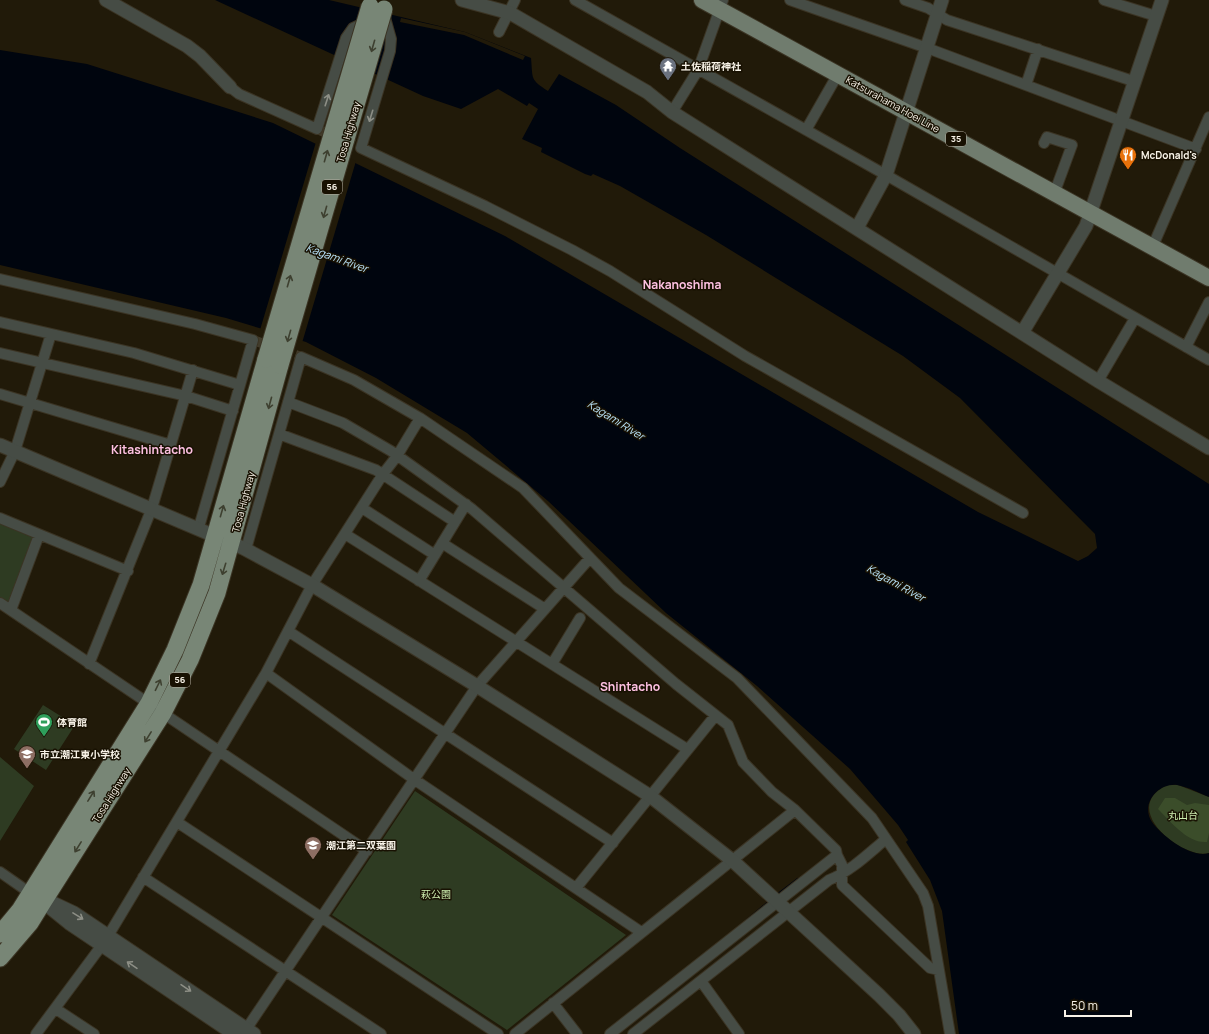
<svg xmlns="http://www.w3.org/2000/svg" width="1209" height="1034" viewBox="0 0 1209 1034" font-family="Manrope,'Noto Sans JP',sans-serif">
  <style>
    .green { fill: #2e3b22 }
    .forest { fill: #3b4d2a }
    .water { fill: #00050e }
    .pier { fill: #211a09 }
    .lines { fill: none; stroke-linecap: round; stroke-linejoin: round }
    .stream { stroke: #00050e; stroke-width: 2.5 }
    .minor-tunnel { stroke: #413b2a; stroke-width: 10; stroke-dasharray: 10 5; stroke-linecap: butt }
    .minor-casing { stroke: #3b3424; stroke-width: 12 }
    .tertiary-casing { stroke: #3b3424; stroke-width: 15 }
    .primary-casing { stroke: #3b3424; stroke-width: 18 }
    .trunk-casing { stroke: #3b3424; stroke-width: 19 }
    .minor { stroke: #464c45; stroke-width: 10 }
    .tertiary { stroke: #464c45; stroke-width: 13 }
    .primary { stroke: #707c6e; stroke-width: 16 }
    .trunk { stroke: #788676; stroke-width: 17 }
    .trunk-bridge-casing { stroke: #3b3424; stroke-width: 19; stroke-linecap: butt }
    .trunk-bridge { stroke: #788676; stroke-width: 17 }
    .oneway { stroke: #3e4030 }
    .oneway2 { stroke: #8d8f86 }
    .labels { text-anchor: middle; stroke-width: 3; stroke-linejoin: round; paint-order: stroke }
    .shield { fill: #181102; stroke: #b5afa3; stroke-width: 1 }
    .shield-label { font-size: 9px; font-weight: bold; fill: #f8f3e8 }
    .poi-label { font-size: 10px; font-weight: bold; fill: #f8f3e8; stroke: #181102; text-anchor: start }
    .street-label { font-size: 10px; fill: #f8f3e8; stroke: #181102 }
    .park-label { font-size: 10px; fill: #ceefb0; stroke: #181102 }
    .water-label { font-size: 11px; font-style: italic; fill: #b9e3fa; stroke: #181102 }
    .quarter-label { font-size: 12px; font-weight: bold; fill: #fec1e2; stroke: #181102 }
  </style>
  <rect width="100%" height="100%" fill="#211a09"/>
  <!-- green -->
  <path class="green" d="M0,522L36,536L9,605L0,599Z
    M43,705L75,725L46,770L14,749Z
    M0,757L34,786L0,841Z
    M1167,785H1178L1209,797V853C1185,861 1117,809 1167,785Z
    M415,791L626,935L507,1030L332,915Z"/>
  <!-- forest -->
  <path class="forest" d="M1165,798H1175L1187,805L1195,803L1209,805V833L1207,842C1188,844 1170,821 1158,809Z"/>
  <!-- water -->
  <path class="water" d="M215,0H329L465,32L531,58C533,80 530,79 548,91L559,74L616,105L680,148L1209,484V797C1199,793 1188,787 1177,785C1158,783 1140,804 1152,822C1162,836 1192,859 1209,853V1034H959L942,911L930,880L906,842L908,840L898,825L850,769L757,686L666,613L548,501L467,433L376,378L306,342L226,318L0,265V50L87,64L273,123L505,236L978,512L1078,561L1088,556L1097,548L1095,534L960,398L903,356L706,235L620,186L593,174L591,176L585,174L541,152L542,148L522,139L538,109L529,103L527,106L498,89L461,109L423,96Z"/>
  <!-- pier -->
  <path class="pier" d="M401,18L465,32L525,56L523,60L464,35L400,22Z
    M316,142L356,161L302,343L260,330Z"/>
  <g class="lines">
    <!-- stream -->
    <path class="stream" d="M777,895L798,879
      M746,921L770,901"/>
    <!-- minor-tunnel -->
    <path class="minor-tunnel" d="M317,129L361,148
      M253,340L301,357"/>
    <!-- minor casing -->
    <g class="minor-casing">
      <path id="minor" d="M575,0L886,175L1209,360
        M790,0L927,48L1196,149
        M905,0L928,8L947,20L1133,81
        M1104,0L1156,16
        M384,14L391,39L390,51L361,148L485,206L572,250L610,271L745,356L1023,513
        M499,32L515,0
        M1026,85L1038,49
        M230,87L239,94L317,129L346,38L353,28L366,22
        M672,112L698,70L723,0
        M806,130L838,74
        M1044,143L1047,137L1072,145L1054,194
        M1152,248L1209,117
        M0,279L195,324L253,340L199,527
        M0,322L134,353L240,385
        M1186,347L1209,302
        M0,353L186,396L233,411
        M1098,381L1135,318
        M0,394L171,445
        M288,402L343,423L391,451L472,509L676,684L728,725L743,762L772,792L795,810L836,850L837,855L842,865V885L930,968L939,970
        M279,434L376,470L455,522
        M0,482L15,451L51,334
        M362,508L435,555
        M0,518L128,571
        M345,534L687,749
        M442,543L545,609
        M246,549L301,357L354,380L420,418L523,488L619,588L737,678L872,818L923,893L928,906L950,1034
        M419,581L466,504
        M0,603L367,851
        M11,610L39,535
        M288,631L613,843
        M89,664L152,508L193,370
        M552,664L580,618
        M266,673L415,780L641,932
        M177,822L498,1034
        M0,872L30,893
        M143,877L381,1034
        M576,888L715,716
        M108,936L266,673L312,585L383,474L397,456L420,418
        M701,981L739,1034
        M553,1003L577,1034
        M56,1009L94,1034
        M36,1034L102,945
        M243,1034L477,686L590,558
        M515,1034L795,810
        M610,1034L837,855
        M633,1034L829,880C851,871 868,854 886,839"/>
    </g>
    <!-- tertiary casing -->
    <g class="tertiary-casing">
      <path id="tertiary" d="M106,0L187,46L200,56L230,87
        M462,0L510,13L647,92L672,112L1098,381L1209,448
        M857,228L886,175L942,0
        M1022,333L1086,226L1162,0
        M0,445L243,548L312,585L477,686L650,796L733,861L879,995L899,1015L914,1034
        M38,896L74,913L254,1034
        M48,906L69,923L234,1034"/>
    </g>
    <!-- primary casing -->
    <g class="primary-casing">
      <path id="primary" d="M702,0L1209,278"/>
    </g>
    <!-- trunk casing -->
    <g class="trunk-casing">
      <path id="trunk" d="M0,934L20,910L149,703L175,650L201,585L266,359
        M0,958L30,923L43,902L163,713L190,660L217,593L280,365"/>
    </g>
    <!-- minor -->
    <use href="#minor" class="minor"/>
    <!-- tertiary -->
    <use href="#tertiary" class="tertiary"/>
    <!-- primary -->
    <use href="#primary" class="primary"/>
    <!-- trunk -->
    <use href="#trunk" class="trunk"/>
    <!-- trunk-bridge casing -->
    <g class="trunk-bridge-casing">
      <path id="trunk-bridge" d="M266,359L370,6
        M280,365L384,9"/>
    </g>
    <!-- trunk-bridge -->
    <use href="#trunk-bridge" class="trunk-bridge"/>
  </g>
  <!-- one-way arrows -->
  <defs><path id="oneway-shaft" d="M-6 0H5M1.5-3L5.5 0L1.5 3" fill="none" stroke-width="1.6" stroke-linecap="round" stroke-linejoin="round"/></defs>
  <g class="oneway">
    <use href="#oneway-shaft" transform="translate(373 46) rotate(106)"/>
    <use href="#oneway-shaft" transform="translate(326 156) rotate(-74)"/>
    <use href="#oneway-shaft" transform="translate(325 212) rotate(106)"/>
    <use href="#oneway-shaft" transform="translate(289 281) rotate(-74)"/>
    <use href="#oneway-shaft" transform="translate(289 336) rotate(106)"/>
    <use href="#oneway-shaft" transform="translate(270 403) rotate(105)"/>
    <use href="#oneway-shaft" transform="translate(222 511) rotate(-74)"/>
    <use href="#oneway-shaft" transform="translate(224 569) rotate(107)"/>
    <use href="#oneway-shaft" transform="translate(158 685) rotate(-64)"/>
    <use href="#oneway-shaft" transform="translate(148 737) rotate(122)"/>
    <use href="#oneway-shaft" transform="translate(91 796) rotate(-58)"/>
    <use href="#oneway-shaft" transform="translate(78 847) rotate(122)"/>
  </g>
  <g class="oneway2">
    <use href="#oneway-shaft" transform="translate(327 100) rotate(-72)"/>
    <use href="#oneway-shaft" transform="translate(371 116) rotate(107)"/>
    <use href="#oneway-shaft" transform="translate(78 916) rotate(32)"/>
    <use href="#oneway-shaft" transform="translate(132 965) rotate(-146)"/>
    <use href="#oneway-shaft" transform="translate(186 988) rotate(34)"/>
  </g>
  <!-- icons -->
  <defs>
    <g id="temple-pin" transform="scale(0.9)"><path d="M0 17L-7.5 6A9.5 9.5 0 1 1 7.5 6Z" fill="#6b7280" stroke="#181102"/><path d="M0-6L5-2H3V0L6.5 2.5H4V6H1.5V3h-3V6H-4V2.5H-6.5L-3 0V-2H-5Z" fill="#fff"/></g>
    <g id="restaurant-pin" transform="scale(0.9)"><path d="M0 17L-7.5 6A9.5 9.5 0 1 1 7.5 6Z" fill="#e8710a" stroke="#181102"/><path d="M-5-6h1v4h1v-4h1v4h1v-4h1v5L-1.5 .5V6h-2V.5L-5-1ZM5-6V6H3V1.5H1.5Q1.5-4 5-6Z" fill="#fff"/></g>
    <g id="stadium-pin" transform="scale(0.9)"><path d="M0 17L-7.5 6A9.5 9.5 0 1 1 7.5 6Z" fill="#2e9e5b" stroke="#181102"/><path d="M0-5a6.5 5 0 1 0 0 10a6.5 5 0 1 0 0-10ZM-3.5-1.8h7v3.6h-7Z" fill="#fff"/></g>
    <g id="school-pin" transform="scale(0.9)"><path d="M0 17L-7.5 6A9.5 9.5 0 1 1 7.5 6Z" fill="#8d6e63" stroke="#181102"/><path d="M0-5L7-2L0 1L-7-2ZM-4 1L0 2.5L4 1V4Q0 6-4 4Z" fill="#fff"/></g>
  </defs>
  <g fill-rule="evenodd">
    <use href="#temple-pin" x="668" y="66"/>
    <use href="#restaurant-pin" x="1128" y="155"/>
    <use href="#stadium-pin" x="44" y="722"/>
    <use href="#school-pin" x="27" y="754"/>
    <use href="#school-pin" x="313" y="845"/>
  </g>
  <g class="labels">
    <!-- shield labels -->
    <g class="shield">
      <rect x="946" y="132" width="20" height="14" rx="3"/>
      <rect x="322" y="180" width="20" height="14" rx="3"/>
      <rect x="170" y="673" width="20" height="14" rx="3"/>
    </g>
    <g class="shield-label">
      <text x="956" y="142">35</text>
      <text x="332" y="190">56</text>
      <text x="180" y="683">56</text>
    </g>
    <!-- poi labels -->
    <g class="poi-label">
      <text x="681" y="70">土佐稲荷神社</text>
      <text x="1141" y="159">McDonald's</text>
      <text x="57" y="726">体育館</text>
      <text x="40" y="758">市立潮江東小学校</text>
      <text x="326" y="849">潮江第二双葉園</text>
    </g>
    <!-- street labels -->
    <g class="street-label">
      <text transform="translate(893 104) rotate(29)" y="4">Katsurahama Hoei Line</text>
      <text transform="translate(348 132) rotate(-74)" y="4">Tosa Highway</text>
      <text transform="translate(243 502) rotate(-75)" y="4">Tosa Highway</text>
      <text transform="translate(111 795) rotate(-58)" y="4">Tosa Highway</text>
    </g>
    <!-- park labels -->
    <g class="park-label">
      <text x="1183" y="819">丸山台</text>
      <text x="436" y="898">萩公園</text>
    </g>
    <!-- water labels -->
    <g class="water-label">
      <text transform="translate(337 258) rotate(20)" y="4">Kagami River</text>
      <text transform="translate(616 420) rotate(32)" y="4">Kagami River</text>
      <text transform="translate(896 583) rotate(29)" y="4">Kagami River</text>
    </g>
    <!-- quarter labels -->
    <g class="quarter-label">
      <text x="682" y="289">Nakanoshima</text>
      <text x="152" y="454">Kitashintacho</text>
      <text x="630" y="691">Shintacho</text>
    </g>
  </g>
  <!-- scale -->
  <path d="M1065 1010v6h66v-6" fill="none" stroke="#f8f3e8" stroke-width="2"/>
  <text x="1071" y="1010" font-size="12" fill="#f8f3e8" stroke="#181102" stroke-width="3" paint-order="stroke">50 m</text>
</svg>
